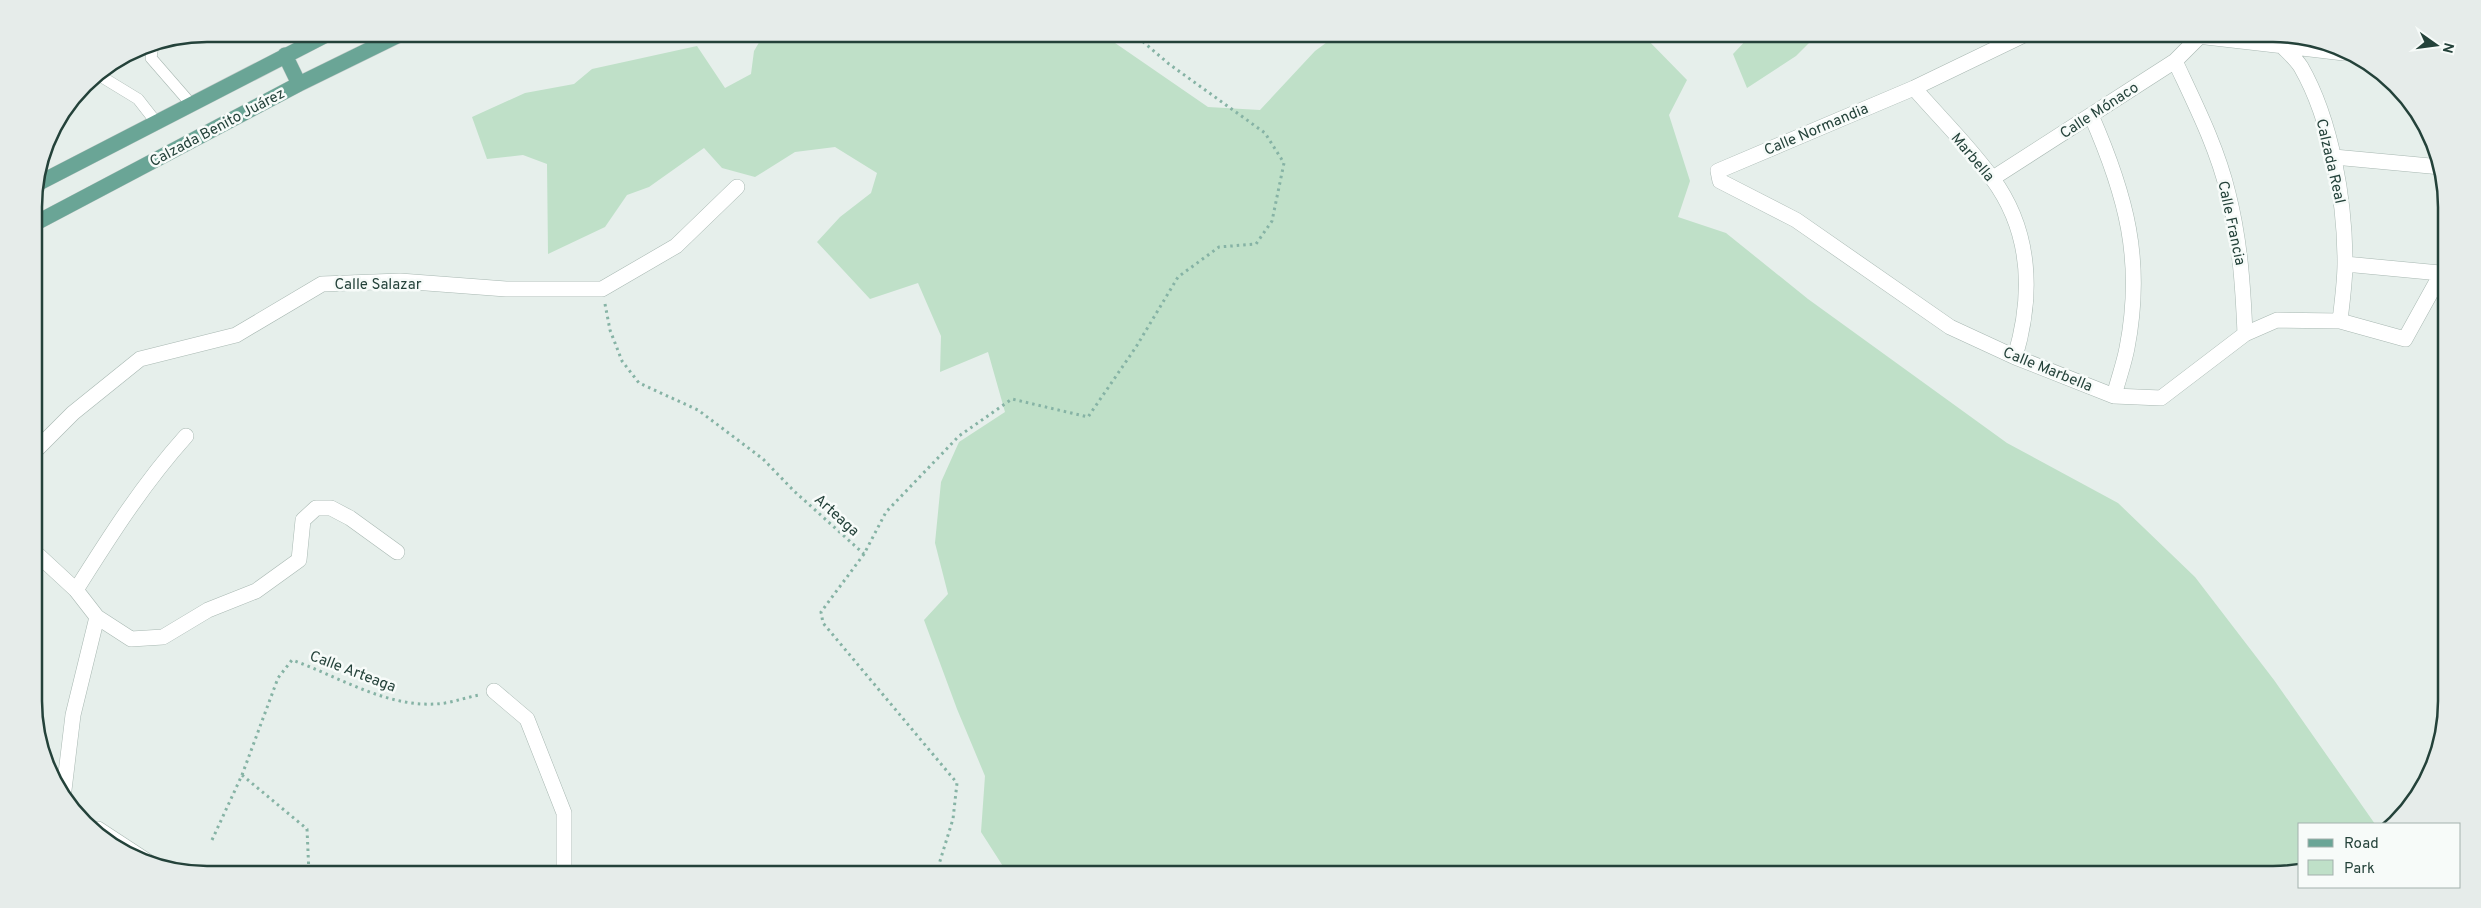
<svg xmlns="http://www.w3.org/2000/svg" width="2481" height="908" viewBox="0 0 2481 908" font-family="Overpass,sans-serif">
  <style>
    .green { fill: #bfe0c8 }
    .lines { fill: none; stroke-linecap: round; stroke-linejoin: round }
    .service-casing { stroke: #a8b8b2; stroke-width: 12 }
    .minor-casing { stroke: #a8b8b2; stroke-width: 16 }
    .primary-casing { stroke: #c2cac8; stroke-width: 16 }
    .path { stroke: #86b3a5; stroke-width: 3; stroke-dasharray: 2.5 4; stroke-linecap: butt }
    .service { stroke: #fff; stroke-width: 11 }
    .minor { stroke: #fff; stroke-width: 15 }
    .primary { stroke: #6aa596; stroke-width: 15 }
    .labels { text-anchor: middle; stroke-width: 5; stroke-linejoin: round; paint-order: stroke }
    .street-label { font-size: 15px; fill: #24423a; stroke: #f7fbf9 }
    .rim { fill: none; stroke: #24423a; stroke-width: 2.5 }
  </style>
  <rect width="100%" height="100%" fill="#e6efeb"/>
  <!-- green -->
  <path class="green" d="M764,34H1102L1208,107L1260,110L1315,51L1338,34H1642L1687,80L1669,115L1690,181L1678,217L1726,233L1808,299L2007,443L2118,503L2195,577L2274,680L2375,824H2300V871L2285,874H1008L981,832L985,776L957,709L924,620L948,594L935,543L941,482L959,442L1005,412L988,352L940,372L941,336L918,283L870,299L817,242L840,217L871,193L877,173L835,147L795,152L755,177L722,168L704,148L649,187L627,195L605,227L548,254L547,164L523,155L487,159L472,117L525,93L574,84L592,69L697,46L725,88L751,74L754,51Z
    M1743,34H1818L1796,56L1747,88L1733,54L1749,37Z"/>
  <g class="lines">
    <!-- service casing -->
    <g class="service-casing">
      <path id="service" d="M153,45L151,58L191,104
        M97,74L138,99L156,122"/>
    </g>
    <!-- minor casing -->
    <g class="minor-casing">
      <path id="minor" d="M2026,34L1914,88L1718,171L1720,181L1796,220L1950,327L2015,357L2114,396L2161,398L2245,334L2277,320L2340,321L2405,339L2446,265
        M2180,34L2344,53
        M2282,35L2283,47C2289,53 2296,59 2301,67C2332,121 2345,202 2345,263C2345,282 2342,302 2340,321
        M2175,61C2195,104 2217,147 2228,193C2240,240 2243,286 2245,334
        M1914,88C1940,118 1969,146 1992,178C2032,232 2033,296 2015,357
        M2091,115C2126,195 2144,260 2127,348C2124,364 2118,380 2114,396
        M2334,157L2441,167
        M1993,178L2175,61L2200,36
        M2345,264L2440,273
        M36,450L73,413L140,359L236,335L322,284L400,281L506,289H602L676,246L737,187
        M36,553L76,590L97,617L131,639L163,637L208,610L256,591L299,560L303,520L316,508H331L350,518L397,552
        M76,590C110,536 143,484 186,436
        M494,691L527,719L564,813V874
        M64,790L73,715L97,617
        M98,829L153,865"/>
    </g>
    <!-- primary casing -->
    <g class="primary-casing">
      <path id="primary" d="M285,55L299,84
        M37,184L328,34
        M34,224L299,84L401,34"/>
    </g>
    <!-- path -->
    <path class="path" d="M605,304L610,330L622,361L639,383L698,410L763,459L794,491L864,554
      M242,775L307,829L309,874
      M212,840L242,775L278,678L292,660C340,677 392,711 445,703C457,701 468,697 479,695
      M936,874L953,819L957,783L823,623L821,612L864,554L886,512L959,436L1012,399L1088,417L1136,347L1178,277L1219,247L1256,244L1272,221L1284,163L1265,133L1169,64L1134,34"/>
    <!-- service -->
    <use href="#service" class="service"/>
    <!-- minor -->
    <use href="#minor" class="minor"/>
    <!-- primary -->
    <use href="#primary" class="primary"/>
  </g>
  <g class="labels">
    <!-- street labels -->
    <g class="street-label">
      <text transform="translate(2099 110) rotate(-33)" y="5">Calle Mónaco</text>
      <text transform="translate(217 127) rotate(-28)" y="5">Calzada Benito Juárez</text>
      <text transform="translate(1816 129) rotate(-23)" y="5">Calle Normandia</text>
      <text transform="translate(1973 157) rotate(50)" y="5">Marbella</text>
      <text transform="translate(2331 161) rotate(77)" y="5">Calzada Real</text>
      <text transform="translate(2232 223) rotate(78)" y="5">Calle Francia</text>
      <text x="378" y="289">Calle Salazar</text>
      <text transform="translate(2048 369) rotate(22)" y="5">Calle Marbella</text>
      <text transform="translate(837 515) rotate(42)" y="5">Arteaga</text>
      <text transform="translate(353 671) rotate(21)" y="5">Calle Arteaga</text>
    </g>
  </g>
  <!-- crop -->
  <path d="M0 0H2481V908H0ZM207 42H2273A165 165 0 0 1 2438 207V701A165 165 0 0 1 2273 866H207A165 165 0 0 1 42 701V207A165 165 0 0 1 207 42Z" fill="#e6ecea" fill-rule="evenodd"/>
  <path class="rim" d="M207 42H2273A165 165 0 0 1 2438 207V701A165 165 0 0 1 2273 866H207A165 165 0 0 1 42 701V207A165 165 0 0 1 207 42Z"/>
  <!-- legend -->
  <rect x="2298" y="823" width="162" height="65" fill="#f7fbf9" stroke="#a3b1ad"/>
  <rect x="2308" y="839" width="25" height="8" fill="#6aa596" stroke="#a3b1ad"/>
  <text x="2344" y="848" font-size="15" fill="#24423a">Road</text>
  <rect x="2308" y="860" width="25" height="15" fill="#bfe0c8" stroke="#a3b1ad"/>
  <text x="2344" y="873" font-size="15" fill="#24423a">Park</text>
  <!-- north arrow -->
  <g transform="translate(2436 45) rotate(104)" stroke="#f7fbf9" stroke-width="4" paint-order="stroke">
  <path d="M0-4L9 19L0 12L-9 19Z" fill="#24423a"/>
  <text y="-8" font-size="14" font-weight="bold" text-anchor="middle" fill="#24423a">N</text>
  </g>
</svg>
